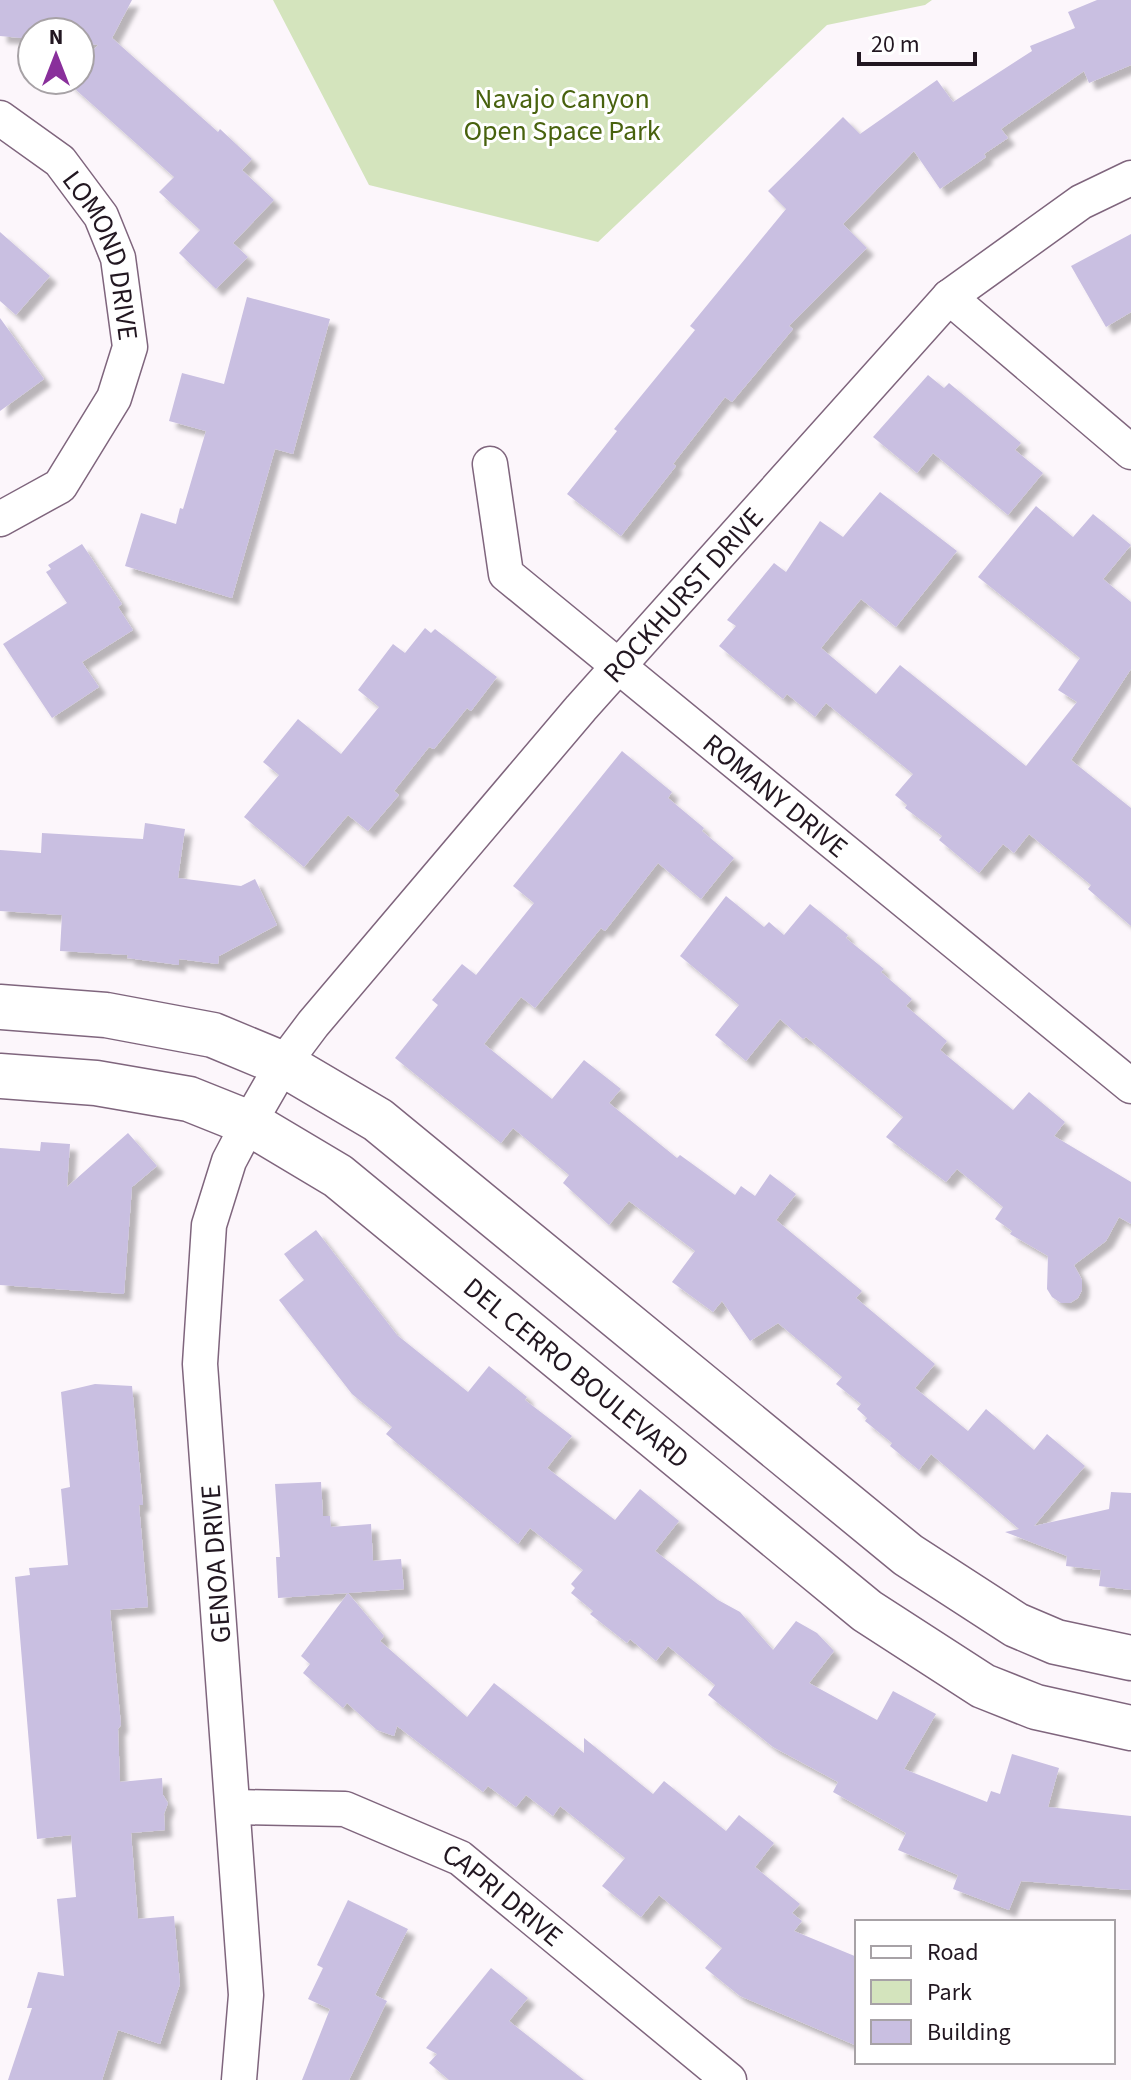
<svg xmlns="http://www.w3.org/2000/svg" width="1131" height="2080" viewBox="0 0 1131 2080" font-family="'Source Sans 3',sans-serif">
  <style>
    .green { fill: #d4e4bd }
    .building { fill: #c9bfe1; filter: url(#shadow) }
    .lines { fill: none; stroke-linecap: round; stroke-linejoin: round }
    .street-casing { stroke: #7f657d; stroke-width: 37 }
    .secondary-casing { stroke: #7f657d; stroke-width: 47 }
    .street { stroke: #fff; stroke-width: 34 }
    .secondary { stroke: #fff; stroke-width: 44 }
    .labels { text-anchor: middle; stroke-width: 6; stroke-linejoin: round; paint-order: stroke }
    .park-label { font-size: 28px; fill: #48620e; stroke: #fff }
    .street-label { font-size: 28px; fill: #221721; stroke: #fff }
  </style>
  <defs>
    <filter id="shadow"><feDropShadow dx="7" dy="7" stdDeviation="2" flood-color="#0004"/></filter>
  </defs>
  <rect width="100%" height="100%" fill="#fcf6fb"/>
  <!-- green -->
  <path class="green" d="M273,0H932L925,5L827,25L598,242L369,185Z"/>
  <!-- building -->
  <path class="building" d="M0,0H132L112,38L218,132L220,129L252,159L242,170L274,200L233,243L248,257L216,289L179,253L200,230L159,192L174,177L66,81L80,80V65L98,45L80,43V32H32V39L0,36Z
    M1097,0H1131V65L1089,83L1084,71L1001,129L1008,138L984,154L986,157L940,189L914,151L843,224L867,248L789,326L793,329L732,402L725,397L673,464L676,466L621,536L567,494L617,431L614,429L695,330L690,326L786,209L768,191L843,117L860,134L937,80L953,102L1032,51L1030,46L1075,28L1068,12Z
    M0,232L50,276L16,315L0,301Z
    M1131,234V312L1106,327L1071,266Z
    M247,297L330,319L293,454L275,449L232,598L125,566L141,513L176,524L180,508L183,509L206,431L169,421L182,373L224,384Z
    M0,318L44,379L0,411Z
    M928,375L944,388L949,383L1021,443L1015,450L1043,473L1008,515L933,453L917,473L873,437Z
    M880,492L957,551L896,627L861,599L821,648L876,694L900,665L1026,766L1077,702L1058,690L1080,658L978,577L1036,506L1073,537L1093,514L1131,545L1103,579L1131,602V669L1071,760L1131,808V926L1088,889L1091,885L1029,834L1014,853L1003,844L979,873L939,840L942,836L905,808L907,805L895,795L913,774L826,703L815,717L787,694L783,699L719,646L736,626L727,620L774,563L786,572L820,521L843,537Z
    M82,544L122,604L118,607L133,630L82,662L99,687L52,718L3,644L67,603L46,572L51,569L48,565Z
    M425,628L431,633L435,629L497,677L471,711L467,708L434,749L429,747L394,791L399,795L368,831L348,815L304,867L244,817L279,775L263,762L298,719L341,754L379,707L358,690L393,644L405,653Z
    M622,751L672,792L668,798L704,828L702,831L734,858L701,899L658,863L605,931L601,928L535,1008L521,997L484,1044L552,1099L584,1060L621,1089L609,1103L677,1158L680,1155L735,1195L741,1186L755,1196L770,1174L796,1194L776,1220L862,1291L856,1298L935,1364L915,1388L968,1431L986,1409L1034,1450L1047,1434L1085,1466L1034,1526L1109,1509L1111,1492L1131,1493V1590L1099,1586L1101,1570L1066,1566L1067,1556L1005,1532L1019,1529L931,1454L919,1470L890,1446L892,1443L865,1421L867,1418L857,1409L861,1404L836,1384L842,1377L778,1323L750,1341L722,1301L713,1312L672,1282L695,1251L629,1201L609,1225L563,1183L569,1175L513,1128L501,1143L395,1058L438,1005L432,1000L462,964L476,975L534,903L513,886Z
    M145,823L185,829L178,878L241,886L255,879L277,925L219,956L218,964L179,959V965L127,958L128,955L60,951L62,915L0,911V850L41,853L42,833L143,839Z
    M726,896L764,927L769,922L784,935L810,904L848,935L846,938L884,969L881,972L912,999L906,1006L947,1041L940,1050L1013,1110L1029,1092L1065,1122L1054,1136L1131,1182V1224L1119,1217L1106,1241L1074,1265L1082,1280V1290L1078,1298L1070,1303H1061L1052,1297L1047,1289L1048,1256L1010,1234L1012,1231L995,1219L1003,1207L957,1169L946,1182L886,1137L903,1117L806,1037L803,1039L780,1019L746,1061L715,1035L739,1005L680,956Z
    M128,1133L157,1166L132,1187L124,1294L0,1285V1148L40,1151L41,1142L70,1144L67,1187Z
    M316,1230L397,1335L468,1392L489,1366L527,1397L525,1400L572,1436L547,1468L615,1520L640,1489L679,1521L655,1551L718,1600L740,1612L773,1650L796,1621L817,1633L834,1651L809,1683L877,1720L893,1691L936,1714L904,1769L987,1802L991,1791L1000,1794L1012,1754L1059,1768L1048,1807L1131,1816V1890L1021,1881L1009,1910L953,1889L958,1875L898,1850L906,1833L833,1792L838,1782L773,1747L708,1695L715,1685L668,1646L656,1661L630,1639L627,1643L590,1614L593,1611L571,1593L575,1588L571,1584L583,1570L530,1528L518,1544L386,1434L392,1427L352,1394L279,1300L304,1280L284,1254Z
    M95,1384L132,1386L143,1505H139L148,1607L110,1610L121,1725L118,1729L120,1782L162,1778L163,1795L168,1803L164,1814L165,1830L131,1833L138,1919L174,1916L180,1984L160,2044L118,2030L102,2080H8L32,2008H27L38,1972L64,1976L57,1899L76,1897L71,1835L37,1839L15,1577L30,1575L29,1568L68,1565L61,1489L70,1487L61,1392Z
    M321,1482L323,1516H330L331,1527L371,1524L373,1561L401,1559L404,1589L348,1593L384,1636L380,1641L467,1717L494,1683L584,1753V1738L653,1794L664,1781L726,1831L739,1815L774,1843L755,1867L800,1904L792,1913L802,1921L794,1931L857,1957V2046L740,1996L705,1968L722,1948L659,1895L641,1917L602,1886L625,1858L560,1806L553,1816L526,1795L516,1807L488,1786L483,1792L397,1726L394,1736L377,1730L347,1703L343,1708L303,1673L310,1664L301,1656L348,1593L278,1598L276,1557H280L275,1484Z
    M348,1900L408,1929L375,1995L387,2001L349,2080H302L330,2009L308,1999L323,1968L317,1965Z
    M491,1968L528,1998L509,2021L584,2080H449L429,2063L437,2054L426,2048Z"/>
  <g class="lines">
    <!-- street casing -->
    <g class="street-casing">
      <g id="street">
        <path id="s1" d="M0,118L60,161L101,216L118,258L130,347L114,398L60,486L0,519"/>
        <path d="M949,297L1131,452"/>
        <path id="s2" d="M490,464L506,574L1131,1086"/>
        <path id="s3" d="M234,1807L345,1809L460,1858L729,2080"/>
        <path id="s4" d="M239,2080L246,1995L200,1364L209,1225L229,1161L249,1123L283,1064L313,1024L581,708L949,297L1081,202L1131,178"/>
      </g>
    </g>
    <!-- secondary casing -->
    <g class="secondary-casing">
      <g id="secondary">
        <path d="M0,1007L106,1015L213,1035L283,1064L378,1120L908,1555L1016,1625L1056,1642L1131,1658"/>
        <path id="s5" d="M0,1076L96,1083L189,1099L249,1123L338,1176L867,1611L983,1686L1036,1707L1131,1728"/>
      </g>
    </g>
    <!-- street -->
    <use href="#street" class="street"/>
    <!-- secondary -->
    <use href="#secondary" class="secondary"/>
  </g>
  <g class="labels">
    <!-- park labels -->
    <g class="park-label">
      <text x="562" y="108">Navajo Canyon<tspan x="562" dy="32">Open Space Park</tspan></text>
    </g>
    <!-- street labels -->
    <g class="street-label">
      <text dy="10" stroke="none"><textPath href="#s1" startOffset="180">LOMOND DRIVE</textPath></text>
      <text dy="10" stroke="none"><textPath href="#s4" startOffset="1652">ROCKHURST DRIVE</textPath></text>
      <text dy="10" stroke="none"><textPath href="#s2" startOffset="460">ROMANY DRIVE</textPath></text>
      <text dy="10" stroke="none"><textPath href="#s5" startOffset="668">DEL CERRO BOULEVARD</textPath></text>
      <text transform="translate(215 1564) rotate(-94)" y="10">GENOA DRIVE</text>
      <text dy="10" stroke="none"><textPath href="#s3" startOffset="292">CAPRI DRIVE</textPath></text>
    </g>
  </g>
  <!-- legend -->
  <rect x="855" y="1920" width="260" height="144" fill="#ffffff" stroke="#a7a2a6" stroke-width="2"/>
  <rect x="871" y="1946" width="40" height="12" fill="#ffffff" stroke="#a7a2a6" stroke-width="2"/>
  <text x="927" y="1960" font-size="24" fill="#221721">Road</text>
  <rect x="871" y="1980" width="40" height="24" fill="#d4e4bd" stroke="#a7a2a6" stroke-width="2"/>
  <text x="927" y="2000" font-size="24" fill="#221721">Park</text>
  <rect x="871" y="2020" width="40" height="24" fill="#c9bfe1" stroke="#a7a2a6" stroke-width="2"/>
  <text x="927" y="2040" font-size="24" fill="#221721">Building</text>
  <!-- north arrow -->
  <g transform="translate(56 56)"><circle r="38" fill="#ffffff" stroke="#a7a2a6" stroke-width="2"/>
  <path d="M0-6L14 30L0 20L-14 30Z" fill="#892f9b"/>
  <text y="-12" font-size="22" font-weight="bold" text-anchor="middle" fill="#221721">N</text>
  </g>
  <!-- scale -->
  <path d="M859 52v12h116v-12" fill="none" stroke="#221721" stroke-width="4"/>
  <text x="871" y="52" font-size="24" fill="#221721" stroke="#ffffff" stroke-width="6" paint-order="stroke">20 m</text>
</svg>
